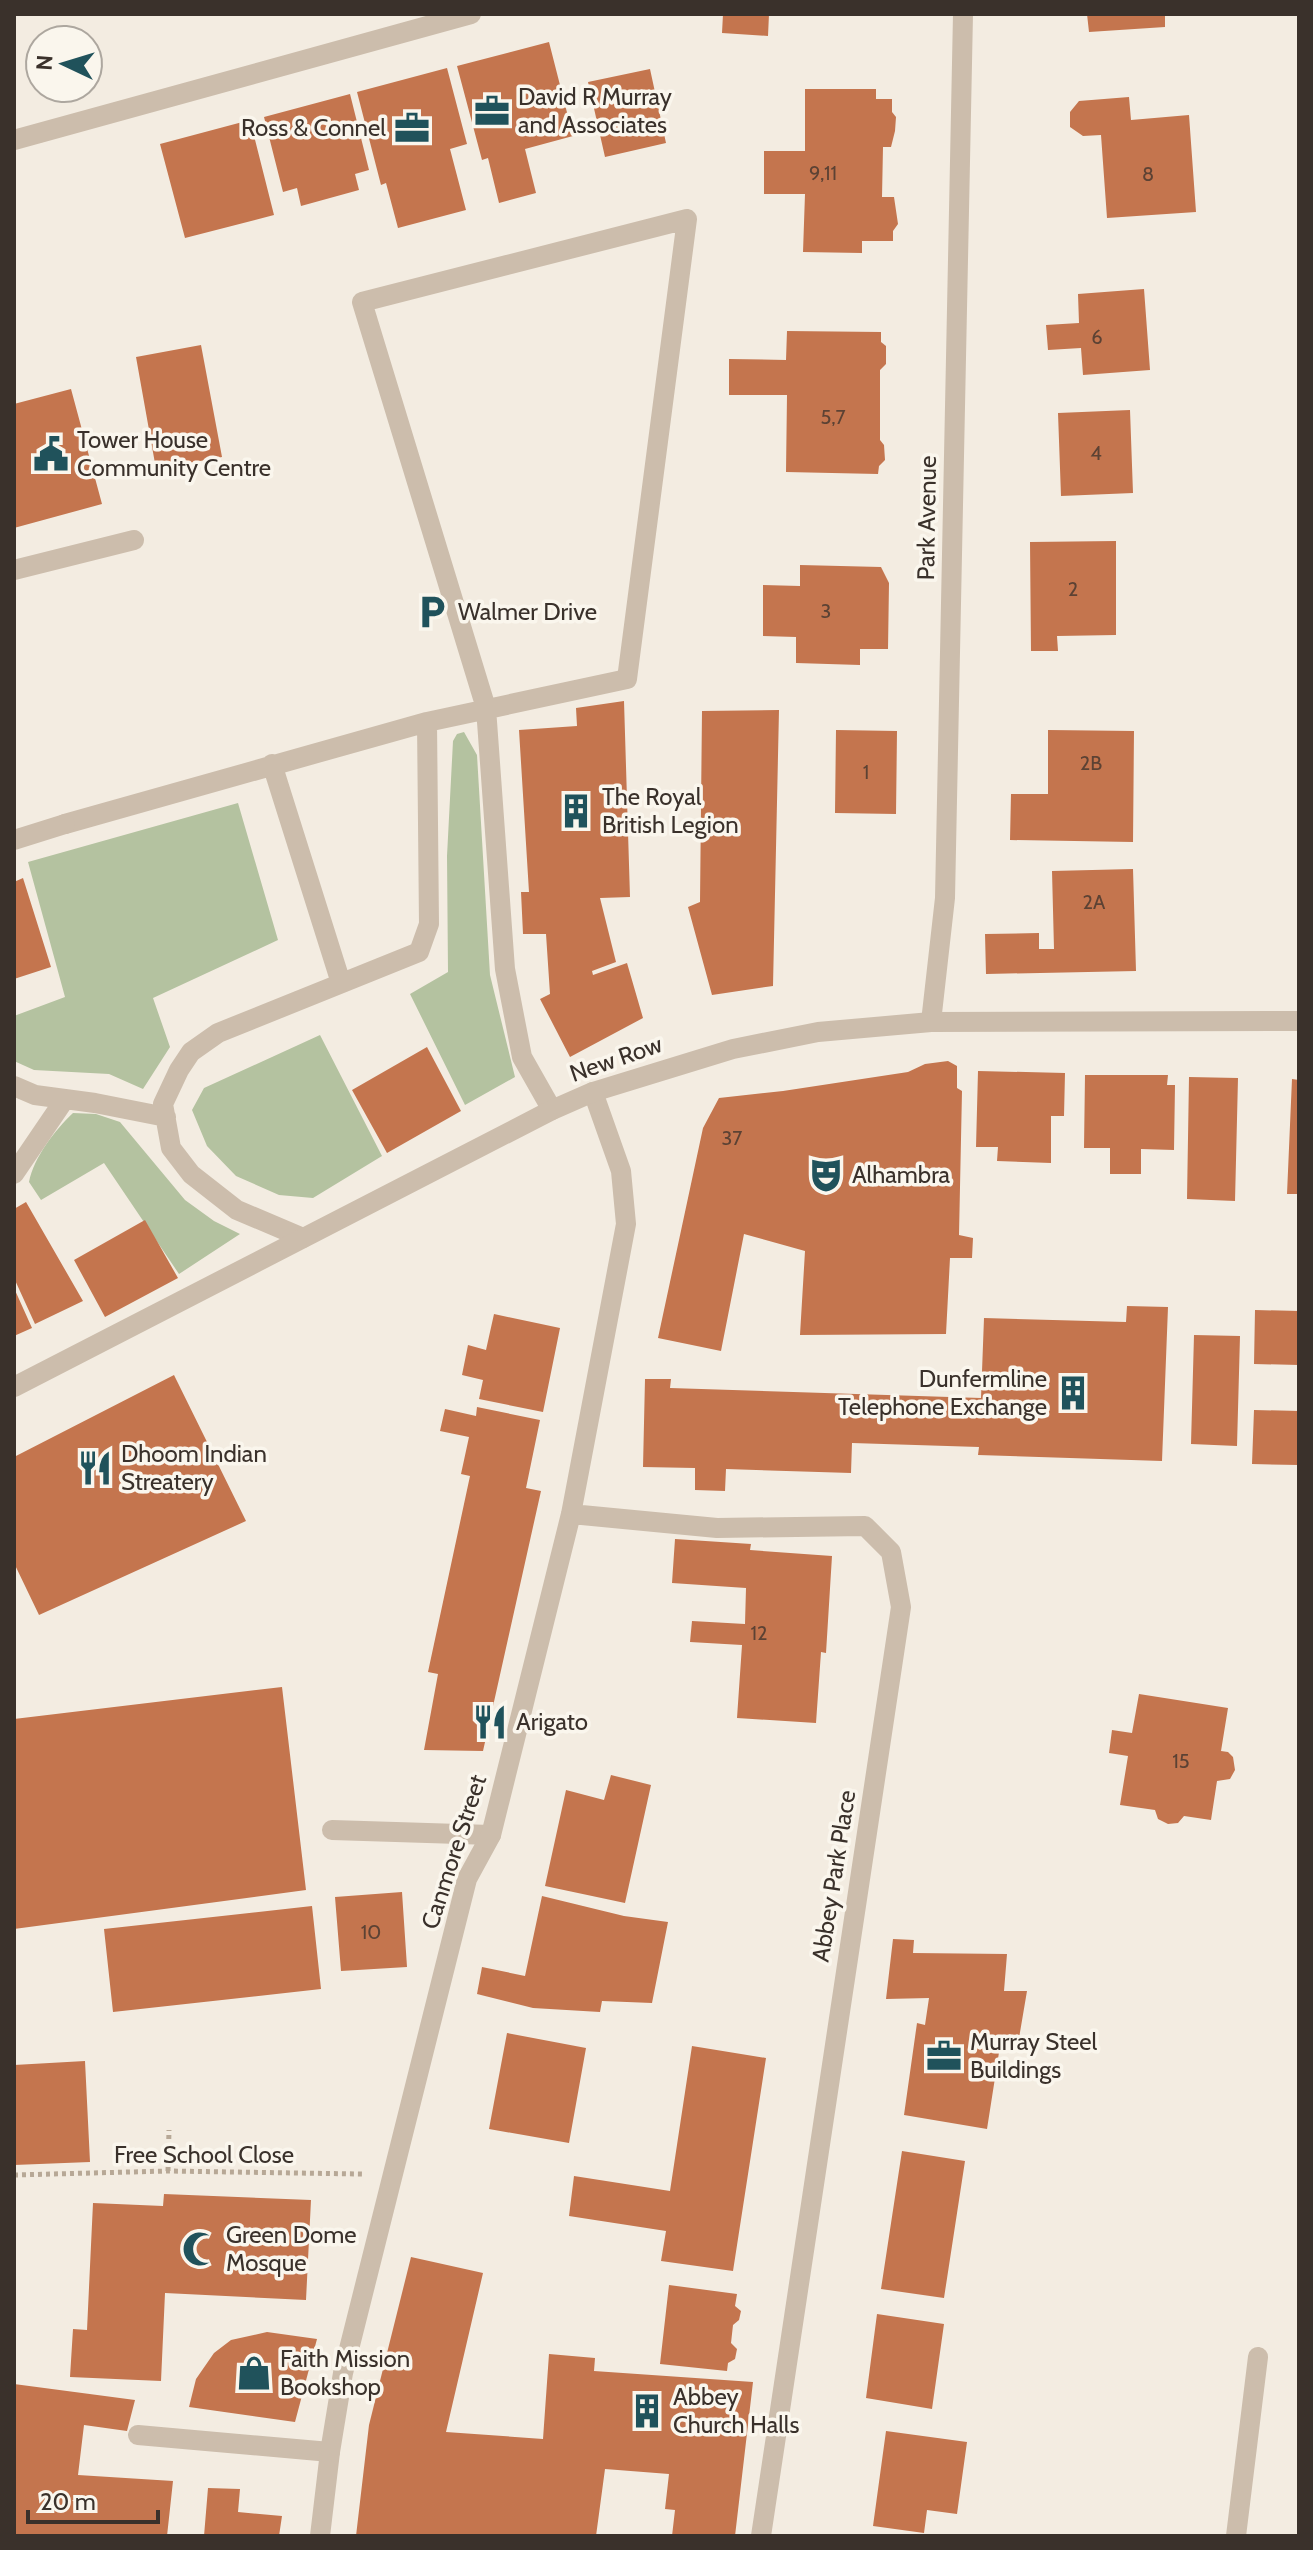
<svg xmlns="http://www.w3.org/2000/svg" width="1313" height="2550" viewBox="0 0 1313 2550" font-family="Cabin,sans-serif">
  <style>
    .green { fill: #b4c2a0 }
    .building { fill: #c4754e }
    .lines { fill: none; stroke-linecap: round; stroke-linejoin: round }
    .path { stroke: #b7a896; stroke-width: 5; stroke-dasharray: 4 4; stroke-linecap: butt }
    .service { stroke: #ccbdac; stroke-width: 20 }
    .minor { stroke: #ccbdac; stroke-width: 20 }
    .tertiary { stroke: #ccbdac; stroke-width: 20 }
    .labels { text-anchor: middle; stroke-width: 7; stroke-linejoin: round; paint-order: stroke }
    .number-label { font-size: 20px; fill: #5c4234 }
    .poi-label { font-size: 24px; fill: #3a312b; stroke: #faf6ed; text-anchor: start }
    .street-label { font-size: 24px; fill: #3a312b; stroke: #faf6ed }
  </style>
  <rect width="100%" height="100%" fill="#f3ece1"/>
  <!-- green -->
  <path class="green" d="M464,732L477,755L490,975L515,1077L465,1105L410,994L448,972L447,856L453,741L457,734Z
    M238,803L278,940L153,998L170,1047L143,1089L109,1074L34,1070L14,1061V1016L65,997L28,862Z
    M320,1035L382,1156L313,1198L279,1195L236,1176L207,1146L192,1110L204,1088Z
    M73,1113L96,1114L120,1122L185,1200L214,1221L240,1234L179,1274L104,1163L41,1200L29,1182C34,1157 55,1130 73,1113Z"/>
  <!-- building -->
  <path class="building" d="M723,14H769L768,36L722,33Z
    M1087,14H1165V27L1089,32Z
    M549,42L573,136L525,149L536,193L499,203L488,158L482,160L457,66Z
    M447,68L467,144L450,149L466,210L398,228L386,183L381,185L357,92Z
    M650,69L666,143L605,157L588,82Z
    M805,89H876V99H892V112L896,117L895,131L891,147H883L882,197H894L898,224L893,231V241H862V253L803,252L805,194H764V151H805Z
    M350,94L369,170L355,174L359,190L301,206L297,188L283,192L264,117Z
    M1129,97L1131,120L1189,115L1196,212L1107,218L1101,135L1083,136L1070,127V112L1079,101Z
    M250,120L274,215L185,238L160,144Z
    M1144,289L1150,370L1083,375L1081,348L1048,350L1046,325L1079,323L1078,294Z
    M787,331L881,332V342L886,346V364L880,370V440L884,445L885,460L879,466L878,474L786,472L787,395H729V359L786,360Z
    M201,345L222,457L156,469L136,357Z
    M71,389L102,504L14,528V404Z
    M1130,410L1133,493L1061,496L1058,413Z
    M1116,541V635L1057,636L1058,651H1031L1030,542Z
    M800,565L881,567L889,583L888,649H860V665L796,663V637L763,636V585L800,586Z
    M624,701L630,897L600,898L616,962L592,971L593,975L627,963L643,1018L570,1057L540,999L550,994L546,934H523L521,892H529L519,730L577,726L576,708Z
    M779,710L773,986L712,995L688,907L700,902L702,711Z
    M836,730L897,731L896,814L835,813Z
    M1048,730L1134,731L1133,842L1010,840L1011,794H1048Z
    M1133,869L1136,971L986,974L985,934L1039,933V949H1054L1052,871Z
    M23,878L51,967L14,979V882Z
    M427,1047L461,1111L387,1153L352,1090Z
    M948,1061L957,1066V1088L962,1091L959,1235L973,1238L972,1258H950L946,1334L800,1335L805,1251L744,1234L721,1351L658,1338L703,1128L719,1098L783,1091L908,1072L925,1064Z
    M978,1071L1065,1073L1064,1116H1051V1163L997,1161L998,1147H976Z
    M1085,1075H1168L1167,1085H1175L1174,1150L1141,1149V1174H1110V1148H1084Z
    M1189,1077L1238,1078L1235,1201L1187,1199Z
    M1292,1079L1299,1080V1194H1287Z
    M26,1202L83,1301L35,1324L14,1278V1209Z
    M145,1220L178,1278L105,1317L74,1260Z
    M14,1288L32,1328L14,1336Z
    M1127,1306L1168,1307L1162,1461L978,1455L979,1447L852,1443L851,1473L726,1469L725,1491L695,1490V1468L643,1467L645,1379H671L670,1388L981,1398L984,1318L1126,1322Z
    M1255,1310L1299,1311V1365L1254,1364Z
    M494,1314L560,1328L543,1412L479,1399L483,1380L462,1375L468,1345L486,1350Z
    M1194,1335L1240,1336L1237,1446L1191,1444Z
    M174,1375L246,1521L39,1615L14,1563V1457Z
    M477,1407L540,1420L526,1488L541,1491L483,1751L424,1750L438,1674L428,1672L470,1476L461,1474L469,1437L440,1431L445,1409L476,1416Z
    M1254,1410L1299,1411V1465L1252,1464Z
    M675,1539L751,1544L750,1550L832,1556L826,1653L821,1652L816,1723L737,1718L742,1645L690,1642L692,1621L745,1624L746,1588L672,1583Z
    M282,1687L306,1890L14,1929V1719Z
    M1139,1694L1228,1708L1221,1751L1228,1752L1233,1757L1235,1770L1230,1779L1217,1781L1211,1820L1184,1816L1178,1823L1168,1824L1158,1819L1155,1810L1120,1805L1128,1756L1109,1753L1112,1730L1132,1733Z
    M611,1775L651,1785L625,1903L545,1886L566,1790L604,1800Z
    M402,1892L407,1967L341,1971L335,1897Z
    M542,1896L624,1916L668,1922L652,2003L602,2001L600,2012L533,2008L477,1994L482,1967L525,1976Z
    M312,1906L321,1989L113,2012L104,1929Z
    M893,1939L914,1940L913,1953L1007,1954L1004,1991H1027L1017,2050L1000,2046L987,2129L904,2115L917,2023L925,2025L929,1998L886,1999Z
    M507,2033L586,2048L569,2143L489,2129Z
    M692,2046L766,2058L733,2271L661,2261L666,2231L569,2216L574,2176L670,2191Z
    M85,2061L90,2162L14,2165V2065Z
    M902,2151L965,2161L944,2298L881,2289Z
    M164,2194L311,2200L306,2300L165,2293L161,2381L70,2377L73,2329L87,2330L93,2203L163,2206Z
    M411,2257L483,2273L446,2432L543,2439L549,2354L595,2358L594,2371L753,2382L735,2536H672L675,2510L665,2509L669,2474L605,2469L596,2536H356L369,2425Z
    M669,2285L737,2294L735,2306L741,2311L739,2320L733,2325L731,2343L737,2349L735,2359L728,2363L727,2371L660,2364Z
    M877,2314L944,2324L932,2409L866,2398Z
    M267,2332L317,2339L295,2422L189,2407L196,2379L214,2353L231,2340Z
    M14,2384L135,2400L127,2431L84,2425L78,2475L173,2481L167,2536H14Z
    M886,2431L967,2442L957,2514L927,2510L924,2533L873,2526Z
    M208,2488L240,2489L238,2512L282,2516L279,2536H204Z"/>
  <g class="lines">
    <!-- path -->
    <path class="path" d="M168,2171L169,2130
      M14,2175L168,2171L362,2174"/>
    <!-- service -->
    <path class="service" d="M272,764L341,983
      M65,824L427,722L627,679L687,219L362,302L486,708L505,969L522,1057L552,1110
      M14,1086L35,1095L95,1103L166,1117
      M14,1174L65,1099
      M303,1238L237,1210L191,1174L171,1148L163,1104L179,1070L191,1052L218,1033L419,952L429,924L427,722
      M332,1830L491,1835
      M138,2435L330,2452
      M1236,2536L1258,2357"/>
    <!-- minor -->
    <path class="minor" d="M14,140L471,14
      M14,570L134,540
      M14,840L65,824
      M931,1022L945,898L963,14
      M571,1514L717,1528L865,1526L891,1552L901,1607L761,2536
      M320,2536L330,2452L343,2373L467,1879L491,1835L571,1514L626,1224L621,1171L593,1092"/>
    <!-- tertiary -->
    <path class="tertiary" d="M14,1387L552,1110L593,1092L733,1049L818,1032L931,1022L1299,1021"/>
  </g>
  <!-- icons -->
  <defs>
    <g id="office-bare" transform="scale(2.76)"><path d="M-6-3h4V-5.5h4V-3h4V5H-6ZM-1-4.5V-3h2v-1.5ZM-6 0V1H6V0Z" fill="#20525b" stroke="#faf6ed" stroke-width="2.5" paint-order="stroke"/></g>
    <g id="civic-bare" transform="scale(2.76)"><path d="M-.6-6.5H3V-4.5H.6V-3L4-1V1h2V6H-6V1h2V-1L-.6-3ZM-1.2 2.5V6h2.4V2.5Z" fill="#20525b" stroke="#faf6ed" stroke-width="2.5" paint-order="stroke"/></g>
    <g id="parking-bare" transform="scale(2.76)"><path d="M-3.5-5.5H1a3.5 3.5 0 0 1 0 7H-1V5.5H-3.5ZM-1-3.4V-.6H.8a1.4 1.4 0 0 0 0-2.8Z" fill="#20525b" stroke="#faf6ed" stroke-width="2.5" paint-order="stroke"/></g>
    <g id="building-bare" transform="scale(2.76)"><path d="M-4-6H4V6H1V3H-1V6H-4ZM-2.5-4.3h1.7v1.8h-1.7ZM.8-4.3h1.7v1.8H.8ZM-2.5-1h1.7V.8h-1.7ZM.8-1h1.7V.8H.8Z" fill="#20525b" stroke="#faf6ed" stroke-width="2.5" paint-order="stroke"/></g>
    <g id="theatre-bare" transform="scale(2.76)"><path d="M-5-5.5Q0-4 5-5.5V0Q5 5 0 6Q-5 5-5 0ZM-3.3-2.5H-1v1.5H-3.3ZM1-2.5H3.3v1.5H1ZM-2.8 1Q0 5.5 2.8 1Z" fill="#20525b" stroke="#faf6ed" stroke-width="2.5" paint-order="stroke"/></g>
    <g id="restaurant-bare" transform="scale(2.76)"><path d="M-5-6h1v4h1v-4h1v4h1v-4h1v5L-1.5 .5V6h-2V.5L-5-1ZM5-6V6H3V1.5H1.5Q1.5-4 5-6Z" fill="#20525b" stroke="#faf6ed" stroke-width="2.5" paint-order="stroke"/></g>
    <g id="mosque-bare" transform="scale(2.76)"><path d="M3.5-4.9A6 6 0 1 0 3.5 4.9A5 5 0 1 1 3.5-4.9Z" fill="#20525b" stroke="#faf6ed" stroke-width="2.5" paint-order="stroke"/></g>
    <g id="shop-bare" transform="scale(2.76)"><path d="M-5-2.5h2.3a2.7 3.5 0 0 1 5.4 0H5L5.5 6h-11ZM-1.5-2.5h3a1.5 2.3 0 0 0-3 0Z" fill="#20525b" stroke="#faf6ed" stroke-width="2.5" paint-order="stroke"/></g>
  </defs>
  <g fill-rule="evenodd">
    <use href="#office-bare" x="492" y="111"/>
    <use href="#office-bare" x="412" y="128"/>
    <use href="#civic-bare" x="51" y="454"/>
    <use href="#parking-bare" x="432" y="612"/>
    <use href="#building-bare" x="576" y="811"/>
    <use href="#theatre-bare" x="826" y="1175"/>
    <use href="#building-bare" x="1073" y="1393"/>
    <use href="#restaurant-bare" x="95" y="1468"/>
    <use href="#restaurant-bare" x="490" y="1722"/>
    <use href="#office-bare" x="944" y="2056"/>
    <use href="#mosque-bare" x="200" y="2249"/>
    <use href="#shop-bare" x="254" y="2373"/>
    <use href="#building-bare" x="647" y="2411"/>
  </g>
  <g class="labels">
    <!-- number labels -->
    <g class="number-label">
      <text x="823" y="180">9,11</text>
      <text x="1148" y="181">8</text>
      <text x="1097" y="344">6</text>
      <text x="833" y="424">5,7</text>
      <text x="1096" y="460">4</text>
      <text x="1073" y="596">2</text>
      <text x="826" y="618">3</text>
      <text x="1091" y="770">2B</text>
      <text x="866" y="779">1</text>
      <text x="1094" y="909">2A</text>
      <text x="732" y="1145">37</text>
      <text x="759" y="1640">12</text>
      <text x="1181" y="1768">15</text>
      <text x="371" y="1939">10</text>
    </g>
    <!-- poi labels -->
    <g class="poi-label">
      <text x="518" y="105">David R Murray<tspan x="518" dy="28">and Associates</tspan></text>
      <text x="386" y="136" text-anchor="end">Ross &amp; Connel</text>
      <text x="77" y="448">Tower House<tspan x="77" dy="28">Community Centre</tspan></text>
      <text x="458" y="620">Walmer Drive</text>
      <text x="602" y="805">The Royal<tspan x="602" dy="28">British Legion</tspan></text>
      <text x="852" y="1183">Alhambra</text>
      <text x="1047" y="1387" text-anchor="end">Dunfermline<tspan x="1047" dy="28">Telephone Exchange</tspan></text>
      <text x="121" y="1462">Dhoom Indian<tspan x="121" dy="28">Streatery</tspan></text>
      <text x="516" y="1730">Arigato</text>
      <text x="970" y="2050">Murray Steel<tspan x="970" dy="28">Buildings</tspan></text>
      <text x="226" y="2243">Green Dome<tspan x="226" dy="28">Mosque</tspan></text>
      <text x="280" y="2367">Faith Mission<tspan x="280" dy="28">Bookshop</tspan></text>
      <text x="673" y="2405">Abbey<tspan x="673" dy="28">Church Halls</tspan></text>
    </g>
    <!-- street labels -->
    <g class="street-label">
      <text transform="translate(927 518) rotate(-89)" y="8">Park Avenue</text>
      <text transform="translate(616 1059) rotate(-19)" y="8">New Row</text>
      <text transform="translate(454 1852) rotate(-72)" y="8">Canmore Street</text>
      <text transform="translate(834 1876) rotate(-81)" y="8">Abbey Park Place</text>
      <text x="204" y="2163">Free School Close</text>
    </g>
  </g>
  <!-- border -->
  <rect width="1313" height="2550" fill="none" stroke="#3a312b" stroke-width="32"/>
  <!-- north arrow -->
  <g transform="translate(64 64) rotate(274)"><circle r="38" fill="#faf6ed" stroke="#ada79f" stroke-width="2"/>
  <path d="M0-6L14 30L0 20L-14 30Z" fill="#20525b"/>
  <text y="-12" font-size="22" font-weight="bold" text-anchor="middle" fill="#3a312b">N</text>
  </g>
  <!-- scale -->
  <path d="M28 2510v12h130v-12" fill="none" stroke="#3a312b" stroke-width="4"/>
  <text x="40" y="2510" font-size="24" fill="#3a312b" stroke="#faf6ed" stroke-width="6" paint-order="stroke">20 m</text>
</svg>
